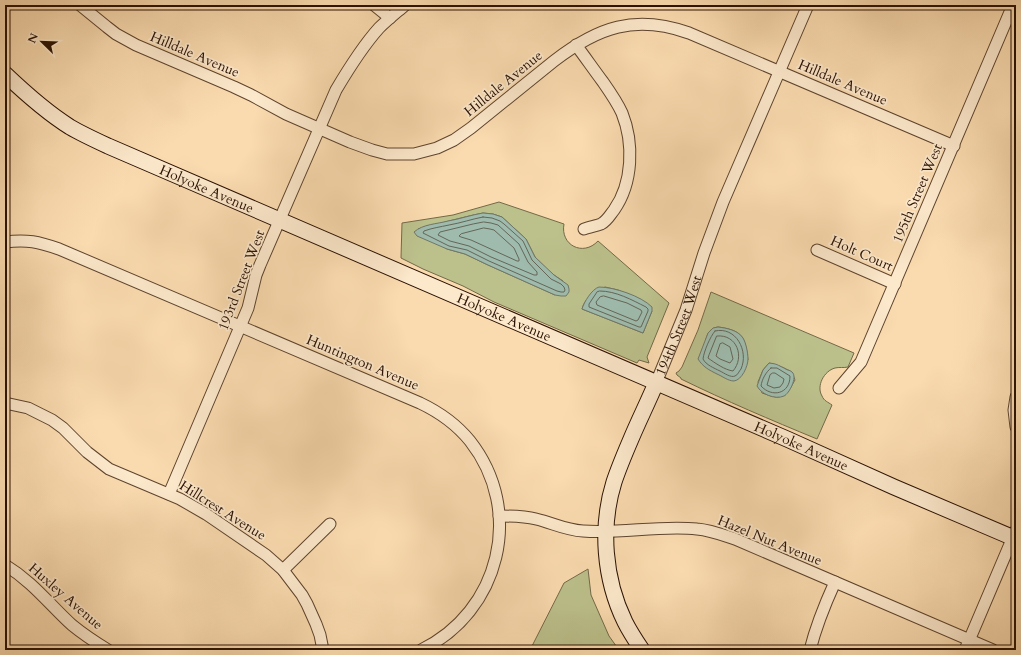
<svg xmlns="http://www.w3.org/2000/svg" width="1021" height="655" viewBox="0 0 1021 655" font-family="Cardo,serif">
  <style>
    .green { fill: #bcc18c; stroke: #736948; fill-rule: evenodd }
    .water { fill: #9ebbad; stroke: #707769 }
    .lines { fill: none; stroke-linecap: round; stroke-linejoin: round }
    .shore { stroke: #646658; stroke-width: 1 }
    .street-casing { stroke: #5e442e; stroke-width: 13 }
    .secondary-casing { stroke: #2a1103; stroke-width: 17 }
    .street { stroke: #fce8cb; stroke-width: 11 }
    .secondary { stroke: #fce8cb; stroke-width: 15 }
    .labels { text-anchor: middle; stroke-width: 3.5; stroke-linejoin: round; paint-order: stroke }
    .street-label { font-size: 14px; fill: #2a1103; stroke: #fce8cb }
  </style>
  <rect width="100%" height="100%" fill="#fadbaf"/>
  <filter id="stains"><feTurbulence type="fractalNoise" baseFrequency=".005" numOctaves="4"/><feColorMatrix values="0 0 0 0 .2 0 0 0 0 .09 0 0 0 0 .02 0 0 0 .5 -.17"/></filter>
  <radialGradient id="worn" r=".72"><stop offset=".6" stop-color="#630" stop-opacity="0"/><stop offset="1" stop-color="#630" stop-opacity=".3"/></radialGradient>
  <!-- green -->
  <path class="green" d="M499,202L564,224C560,245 583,257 598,241L669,303L647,357L649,363L639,360L637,363L494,302L463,286L423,269L401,258L402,223L453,215ZM483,213L493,214L502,217L526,239L535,257L545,268L554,275L563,281L555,295L488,265L465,254L447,249L418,229C428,225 439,224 449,221C461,218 472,215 483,213ZM605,287L618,290L630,295L652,311L643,333L582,309C585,297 595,293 605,287Z
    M711,292L854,353L848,367C844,368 839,367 835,368C824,371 816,386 822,396C824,401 828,402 832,405L817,439C771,420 726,401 681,379V378L677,375L676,373L679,371L682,367L698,330ZM718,327C726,328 737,330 742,337C746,342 747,353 748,360L706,339C708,332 711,328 718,327ZM769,363C779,365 784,368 792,372L795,380L788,392L779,397H776L771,396L762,393L758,382L763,370Z
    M588,569L591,595L609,636L619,650H530L564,583Z"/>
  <!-- water -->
  <path class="water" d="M483,213L493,214L502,217L526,239L535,257L554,275L568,285L569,289V292L566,296H561L555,295L488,265L465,254L447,249L417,236L414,232C423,224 437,224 448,221C460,219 471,215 483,213Z
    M599,287C614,287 641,296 652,307V311L643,333L582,309C584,302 592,289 599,287Z
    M718,327C726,328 738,330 743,338C746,343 748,353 748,359C748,366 742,380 734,381C728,381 722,376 717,374C709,370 703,367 698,359L708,333L713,328Z
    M769,363C778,364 777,365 784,368C786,370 790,370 792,372C798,377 789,394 784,396C775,400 761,394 757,386L763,370Z"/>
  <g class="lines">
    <!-- shore -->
    <path class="shore" d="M483,217L492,218L500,221L504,224L523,241L532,260L551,279L561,284L564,287L565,290L564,292H561L557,291L489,261L467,250L449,246L423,233L424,231C432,228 440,227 449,225C461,223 472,219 483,217Z
      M484,222L491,223L498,225L519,244L528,262L537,272V275H534L491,257L469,246L450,241L438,235L440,232L473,224Z
      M484,228L490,229L494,230L514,248L519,259V261H517L471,240L461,237L459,236L461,234Z
      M600,291C616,291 632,300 646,307L648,309V311L641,327H639L589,307V304L597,292Z
      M604,296L627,303L641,310L642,312L638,320L636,321L597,305L596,302L600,297Z
      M715,331C736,326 749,351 741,369C739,371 738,375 735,376C731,378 724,373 720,371C714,368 706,365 703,359C704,351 710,337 715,331Z
      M717,336C737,334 745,357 733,371C725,370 715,363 708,358L709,355Z
      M723,343L730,347L733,359L730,363L720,359L716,356L720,344Z
      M771,368H777L790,376C790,394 772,398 761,386C762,379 766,372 771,368Z
      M773,373H775L784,379L783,383L780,387L774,388L767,385L770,375Z"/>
    <!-- street casing -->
    <g class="street-casing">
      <g id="street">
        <path d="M80,5L107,27L116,34L136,45L234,87L251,95L286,114L350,142L372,150L387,154H414L437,148L454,140L471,128L554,61C598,27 635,14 689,33L954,146"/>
        <path d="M374,5L390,18"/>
        <path d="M576,45C585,57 594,70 603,82C610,92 617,102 622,113C634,143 633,183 614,210C610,215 607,221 601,224C596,226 589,227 584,229"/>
        <path d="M5,242C27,239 39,242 59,249L420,403C439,412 457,425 470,441C525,511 500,612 421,650"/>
        <path d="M817,250L895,284"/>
        <path id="s1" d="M656,383L686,310L704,253L723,202L808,5"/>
        <path d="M839,388L861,362L1013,5"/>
        <path d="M1016,397L1014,410L1016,427"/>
        <path d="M5,403L28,408L52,420L63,428L87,452L109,469L180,499L206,514L266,555L283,570L302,595L307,604L316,624L320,635L323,650"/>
        <path d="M169,494L248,308L256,275L260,265L336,90C349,68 362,47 379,28C387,20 397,12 405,5"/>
        <path d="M499,516C512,516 524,516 536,519C553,523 565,530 583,531C621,534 659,525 697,529C710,530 723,535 735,539L993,650"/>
        <path d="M5,565C33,582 49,604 72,625C83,634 95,642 108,650"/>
        <path d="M283,570L330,524"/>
        <path d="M810,650C816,626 825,604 835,582"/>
        <path d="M965,650L1016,530"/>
      </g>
    </g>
    <!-- secondary casing -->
    <g class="secondary-casing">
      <g id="secondary">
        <path id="s2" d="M5,74C25,93 46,112 70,127C82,134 95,140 108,146L787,439L894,487L1016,539"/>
        <path d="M642,650C636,641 630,632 625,622C604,579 600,527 614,482C619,467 625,453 631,439C639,420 648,402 656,383"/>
      </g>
    </g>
    <!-- street -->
    <use href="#street" class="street"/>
    <!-- secondary -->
    <use href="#secondary" class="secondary"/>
  </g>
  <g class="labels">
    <!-- street labels -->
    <g class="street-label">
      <text transform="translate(195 54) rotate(23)" y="5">Hilldale Avenue</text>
      <text transform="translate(843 82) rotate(23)" y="5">Hilldale Avenue</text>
      <text transform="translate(503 83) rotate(-39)" y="5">Hilldale Avenue</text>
      <text dy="5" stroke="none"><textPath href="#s2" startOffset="234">Holyoke Avenue</textPath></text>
      <text transform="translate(917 193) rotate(-67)" y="5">195th Street West</text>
      <text transform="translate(862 253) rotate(24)" y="5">Holt Court</text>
      <text transform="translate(241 280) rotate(-69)" y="5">193rd Street West</text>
      <text dy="5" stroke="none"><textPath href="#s2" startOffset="558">Holyoke Avenue</textPath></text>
      <text dy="5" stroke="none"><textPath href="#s1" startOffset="62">194th Street West</textPath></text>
      <text transform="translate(363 362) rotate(23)" y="5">Huntington Avenue</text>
      <text dy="5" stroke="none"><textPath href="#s2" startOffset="882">Holyoke Avenue</textPath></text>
      <text transform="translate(223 510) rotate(32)" y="5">Hillcrest Avenue</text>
      <text transform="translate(770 540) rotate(22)" y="5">Hazel Nut Avenue</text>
      <text transform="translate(66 596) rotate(41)" y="5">Huxley Avenue</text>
    </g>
  </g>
  <!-- margin -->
  <rect width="1021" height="655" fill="none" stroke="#fadbaf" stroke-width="20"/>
  <rect x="6" y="6" width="1009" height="643" fill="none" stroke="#2a1103" stroke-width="2"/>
  <rect x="10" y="10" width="1001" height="635" fill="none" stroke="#2a1103"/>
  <!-- north arrow -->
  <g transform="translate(42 42) rotate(293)" stroke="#fce8cb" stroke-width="3" paint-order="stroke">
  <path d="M0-3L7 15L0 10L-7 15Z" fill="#2a1103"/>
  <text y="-6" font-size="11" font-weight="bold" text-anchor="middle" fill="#2a1103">N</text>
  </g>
  <rect width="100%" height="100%" filter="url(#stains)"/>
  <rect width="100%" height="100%" fill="url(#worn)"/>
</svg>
